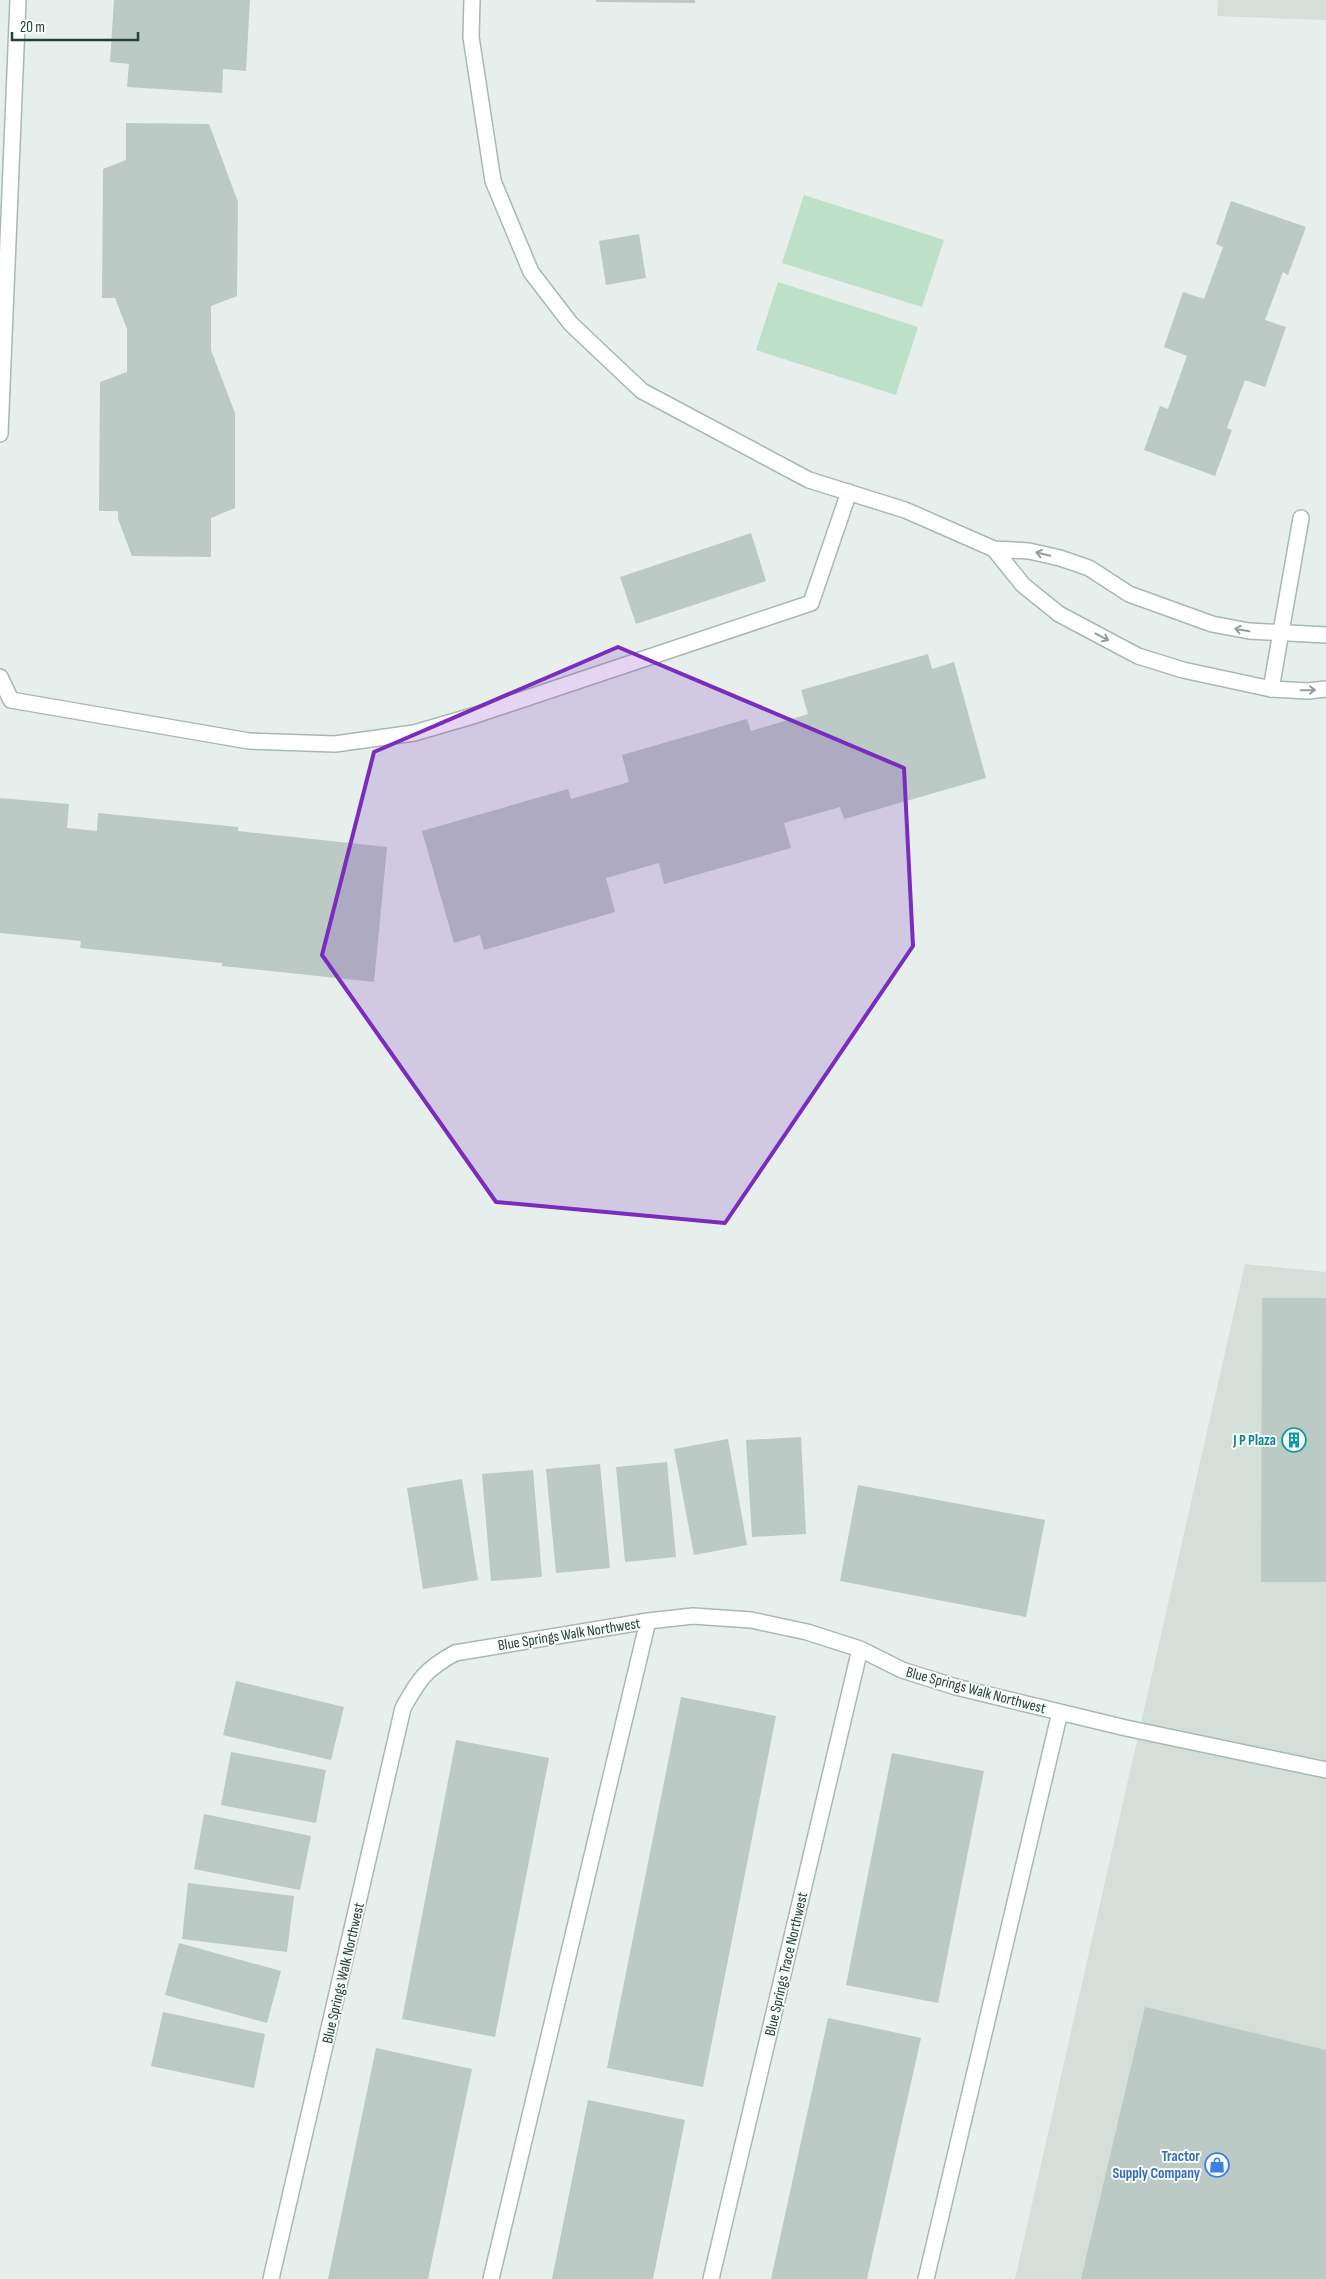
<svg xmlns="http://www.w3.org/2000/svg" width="1326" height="2279" viewBox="0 0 1326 2279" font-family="'Sofia Sans Condensed',sans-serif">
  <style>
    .built { fill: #d4dfda }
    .green { fill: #bfe0c8 }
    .building { fill: #bbcac4 }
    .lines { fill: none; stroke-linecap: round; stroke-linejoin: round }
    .lane-casing { stroke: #a8b8b2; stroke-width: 18 }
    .street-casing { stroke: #a8b8b2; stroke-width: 18 }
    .lane { stroke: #fff; stroke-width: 15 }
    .street { stroke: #fff; stroke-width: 15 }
    .oneway { stroke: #92a09c }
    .marked { fill: #7b2cbf; fill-opacity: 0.2; stroke: #7b2cbf; stroke-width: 4; stroke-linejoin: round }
    .labels { text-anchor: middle; stroke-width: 4; stroke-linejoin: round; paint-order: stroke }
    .culture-label { font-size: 15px; font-weight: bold; fill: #0d838f; stroke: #f7fbf9; text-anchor: end }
    .street-label { font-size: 15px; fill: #24423a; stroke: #f7fbf9 }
    .shop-label { font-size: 15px; font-weight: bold; fill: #366cbe; stroke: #f7fbf9; text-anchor: end }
  </style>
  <rect width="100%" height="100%" fill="#e6efeb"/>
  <!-- built -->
  <path class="built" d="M1218,0H1326V20L1217,16Z
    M1245,1264L1326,1272V2279H1015Z"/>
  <!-- green -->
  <path class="green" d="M804,195L944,240L922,307L782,263Z
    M778,282L918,327L896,395L756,350Z"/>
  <!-- building -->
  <path class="building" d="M114,0H250L246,71L223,69L222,93L127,87L129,64L110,62Z
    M596,0H695V3L596,2Z
    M126,123L209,124L238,202L237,296L211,306V350L235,413V508L211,518V557L132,556L118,519V511H99L100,382L127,372V329L115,298H102L103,169L126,160Z
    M1231,201L1306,227L1288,275L1283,272L1265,320L1286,327L1265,387L1245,380L1227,428L1232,430L1215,476L1144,450L1160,406L1168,409L1187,356L1164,347L1183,292L1204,299L1223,247L1216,244Z
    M639,234L646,278L606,285L599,241Z
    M751,533L766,581L636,624L620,577Z
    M928,654L932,669L954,662L986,778L844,819L840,807L784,823L791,848L664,884L659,863L606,878L615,912L484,950L480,935L454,943L422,831L568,789L571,799L629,782L622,755L747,719L751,731L808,714L801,690Z
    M0,798L69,804L67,828L97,831L98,813L238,827V831L387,847L374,982L222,966V963L80,948L81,941L0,933Z
    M1262,1298H1326V1582H1261Z
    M801,1437L806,1534L752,1537L746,1440Z
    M728,1439L747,1545L694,1555L674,1449Z
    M667,1462L676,1557L625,1562L616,1467Z
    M600,1464L610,1568L556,1573L546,1469Z
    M533,1470L542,1577L491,1581L482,1474Z
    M462,1479L478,1580L423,1589L407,1488Z
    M858,1485L1045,1520L1026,1617L840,1581Z
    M236,1681L344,1707L331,1760L223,1735Z
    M681,1697L776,1716L703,2087L607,2068Z
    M456,1740L549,1758L495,2037L402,2019Z
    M231,1752L326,1770L316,1823L221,1805Z
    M892,1753L984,1771L938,2003L846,1985Z
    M204,1814L311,1836L300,1890L194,1869Z
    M188,1883L294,1896L287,1952L182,1939Z
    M179,1943L281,1971L267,2023L165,1995Z
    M1145,2007L1326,2050V2279H1081Z
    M163,2012L265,2034L254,2088L151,2066Z
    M828,2018L921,2038L867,2279H771Z
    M376,2048L472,2069L428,2279H328Z
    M588,2100L685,2120L653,2279H552Z"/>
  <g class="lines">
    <!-- lane casing -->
    <g class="lane-casing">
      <path id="lane" d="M1271,689L1301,518"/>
    </g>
    <!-- street casing -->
    <g class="street-casing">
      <path id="street" d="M472,0L471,37L493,181L531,272L571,324L642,391L809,480L905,510L994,549L1029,551L1060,558L1089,568L1129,594L1212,624L1249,631L1326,635
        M0,434L18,0
        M994,549L1023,585L1059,614L1138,656L1183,670L1271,689L1308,691L1326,689
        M0,677L11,700L249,741L335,744L414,733L476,715L811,603L849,492
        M271,2279L403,1708C419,1679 426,1669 455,1653L648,1621L693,1616L751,1620L807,1632L860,1649L902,1670L956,1687L1126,1728L1326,1770
        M491,2279L648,1621
        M711,2279L860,1649
        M926,2279L1060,1712"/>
    </g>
    <!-- lane -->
    <use href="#lane" class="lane"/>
    <!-- street -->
    <use href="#street" class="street"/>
  </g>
  <!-- one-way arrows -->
  <defs><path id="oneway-shaft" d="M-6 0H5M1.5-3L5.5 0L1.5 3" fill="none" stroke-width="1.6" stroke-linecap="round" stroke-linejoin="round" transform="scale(1.25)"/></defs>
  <g class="oneway">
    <use href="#oneway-shaft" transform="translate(1043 554) rotate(-167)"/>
    <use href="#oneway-shaft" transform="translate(1242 630) rotate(-170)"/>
    <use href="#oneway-shaft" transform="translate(1102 637) rotate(28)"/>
    <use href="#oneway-shaft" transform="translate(1308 690) rotate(-1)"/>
  </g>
  <!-- marked area -->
  <path class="marked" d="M618,647L904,768L913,946L725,1223L496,1202L322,955L374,752Z"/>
  <!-- icons -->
  <defs>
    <g id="building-ring" transform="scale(1.25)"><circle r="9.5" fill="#f7fbf9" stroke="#0f9aa8" stroke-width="1.5"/><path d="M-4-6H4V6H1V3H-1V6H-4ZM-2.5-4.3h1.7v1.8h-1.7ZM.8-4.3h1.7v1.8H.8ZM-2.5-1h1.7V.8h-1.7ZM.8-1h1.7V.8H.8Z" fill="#0f9aa8"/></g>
    <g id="shop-ring" transform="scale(1.25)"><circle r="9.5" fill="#f7fbf9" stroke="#3f7fe0" stroke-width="1.5"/><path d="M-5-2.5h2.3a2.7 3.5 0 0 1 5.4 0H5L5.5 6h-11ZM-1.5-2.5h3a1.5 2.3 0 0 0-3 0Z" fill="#3f7fe0"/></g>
  </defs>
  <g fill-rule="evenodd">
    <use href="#building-ring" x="1294" y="1440"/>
    <use href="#shop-ring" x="1217" y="2165"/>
  </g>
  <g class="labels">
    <!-- culture labels -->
    <g class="culture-label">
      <text x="1276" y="1445">J P Plaza</text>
    </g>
    <!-- street labels -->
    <g class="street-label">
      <text transform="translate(569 1634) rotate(-9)" y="5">Blue Springs Walk Northwest</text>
      <text transform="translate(976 1690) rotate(15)" y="5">Blue Springs Walk Northwest</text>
      <text transform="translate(786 1964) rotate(-77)" y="5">Blue Springs Trace Northwest</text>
      <text transform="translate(343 1973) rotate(-77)" y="5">Blue Springs Walk Northwest</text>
    </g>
    <!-- shop labels -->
    <g class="shop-label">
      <text x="1200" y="2161">Tractor<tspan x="1200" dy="17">Supply Company</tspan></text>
    </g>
  </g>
  <!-- scale -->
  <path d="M12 32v8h126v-8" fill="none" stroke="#24423a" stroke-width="2.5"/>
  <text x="20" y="32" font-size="15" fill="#24423a" stroke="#f7fbf9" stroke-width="4" paint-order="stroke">20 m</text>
</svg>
